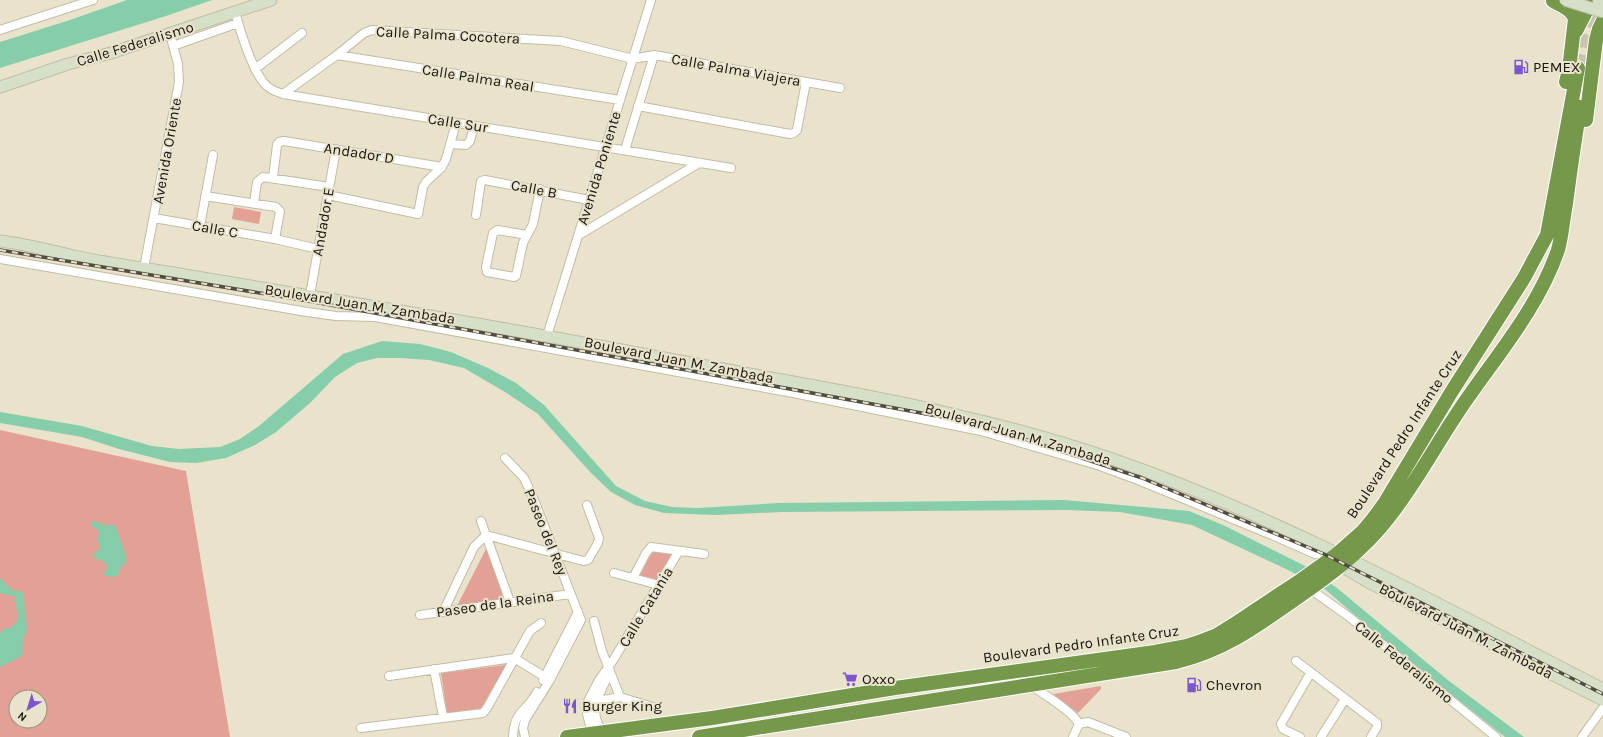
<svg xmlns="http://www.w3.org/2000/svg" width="1603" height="737" viewBox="0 0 1603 737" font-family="Karla,sans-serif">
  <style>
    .green { fill: #e2a194; fill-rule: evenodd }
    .water { fill: #85cea9 }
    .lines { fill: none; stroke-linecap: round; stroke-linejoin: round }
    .highway-tunnel { stroke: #cac4af; stroke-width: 14; stroke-dasharray: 14 7; stroke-linecap: butt }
    .street-casing { stroke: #c2bca6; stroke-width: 10 }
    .secondary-casing { stroke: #c2bca6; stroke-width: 13 }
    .highway-casing { stroke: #fff; stroke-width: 16 }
    .street { stroke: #fff; stroke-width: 8 }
    .secondary { stroke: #d6e0c9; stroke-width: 11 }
    .highway { stroke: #76984b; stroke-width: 14 }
    .rail-casing { stroke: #4f4c40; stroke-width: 3.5 }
    .rail { stroke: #e9e3cc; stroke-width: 2; stroke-dasharray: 6; stroke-linecap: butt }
    .secondary-bridge-casing { stroke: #c2bca6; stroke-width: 13; stroke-linecap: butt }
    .secondary-bridge { stroke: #d6e0c9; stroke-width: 11 }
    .labels { text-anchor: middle; stroke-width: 4; stroke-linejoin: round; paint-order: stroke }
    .street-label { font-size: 15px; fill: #17150d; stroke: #e9e3cc }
    .poi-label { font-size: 15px; fill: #17150d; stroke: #e9e3cc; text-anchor: start }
  </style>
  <rect width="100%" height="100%" fill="#e9e3cc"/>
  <!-- green -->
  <path class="green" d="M234,207L261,212L259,224L232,219Z
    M0,430L186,471L230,737H0ZM16,697H40V721H16Z
    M488,545L507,598L457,606Z
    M652,552L671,554L674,558L661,581L640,575Z
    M513,664L488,709L447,714L441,673Z
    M1101,686V689L1078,713L1053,694Z"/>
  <!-- water -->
  <path class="water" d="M127,0H212L166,16L0,68V42L70,20Z
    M382,341L420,344L451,352L488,368L516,383L544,405L616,486L645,501L672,507L698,508L779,503L1064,500L1189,511L1223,525L1307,567L1337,588L1449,681L1524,737H1505L1394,649L1326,590L1288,570L1192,525L1120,512L1067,510L782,512L716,515L664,513L635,505L611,492L591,473L538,414L505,392L464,368L429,360L400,358H377L357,363L335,377L310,403L276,432L255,445L226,458L196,463L170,462L119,449L82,437L0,423V412L82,426L152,446L179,449L220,447L240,439L259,426L343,354Z
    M93,521L98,522L102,525H115L126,556V563L120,568L118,575L115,577L105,576L104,574L107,566L105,562L93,557V554L99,550L100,546L97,541L99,534L97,529L90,525Z
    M0,578L12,590L23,592L27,629L23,640L22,656L0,667V633C2,631 3,629 5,629C7,628 10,628 11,627C26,617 13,609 16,597L0,593Z"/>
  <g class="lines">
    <!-- highway-tunnel -->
    <path class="highway-tunnel" d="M1578,68C1582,45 1586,22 1599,2"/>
    <!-- street casing -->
    <g class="street-casing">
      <path id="street" d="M235,12C240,31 252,69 264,83C269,89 276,92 283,94L731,168
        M0,30L93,0
        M173,46L238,23
        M337,55L620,100
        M255,69L302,33
        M283,94L337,55L364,33L372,30L561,41L633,59L654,55L840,88
        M638,106L790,134L794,133L797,130L806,82
        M450,144L466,145L470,141L474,126
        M625,150L654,55
        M273,178L277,145L279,142L284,141L442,167
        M328,195L418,214L423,187L426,182L442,167L446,159L456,123
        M205,196L276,207L280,211L275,239
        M254,203L257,182L263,177L329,187
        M476,215L481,181L485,180L589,200
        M154,218L275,239L318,249
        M200,226L213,155
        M527,235L498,230L493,233L486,267L487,272L514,277L516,276L523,243L533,224L540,189
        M579,235L699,163
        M0,259L307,312L336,316L375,317L793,393L981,431L1097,465L1138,480L1272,535L1315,554L1336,555
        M144,268L179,82L178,64L170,34
        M310,295L336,149
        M547,336L651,0
        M505,458L524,478L532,495L581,620L550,680L525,720L523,728L525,737
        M481,521L510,602
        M614,573L659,585
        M633,578L646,553L651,547L704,554
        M1310,589L1348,616L1496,737
        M443,612L474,547L485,536H490L583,561L588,560L598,543L599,538L587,505
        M420,615L570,594
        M594,621L602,651L620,697
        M1296,661L1377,723V727L1371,737
        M434,669L443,717
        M389,676L514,658L550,680
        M543,680L578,612
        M1030,685C1042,693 1074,712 1079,724
        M592,702L620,697L653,707
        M1079,724L1088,722L1126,737
        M361,728L483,713L487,708L530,631L541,623
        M601,732L596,718L594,706L610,671
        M592,733L587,714V703L599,680L612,662L679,551
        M513,737C514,710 526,713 537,692
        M1073,737L1079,724
        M1300,737L1283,729L1281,724L1311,672
        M1321,737L1345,699
        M1582,737L1603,708"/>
    </g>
    <!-- secondary casing -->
    <g class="secondary-casing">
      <path id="secondary" d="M0,87L68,64L111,53L271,0
        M0,241C25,244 49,250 74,256C107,263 141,268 174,273C312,297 451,318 589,344C650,355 711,367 771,378C888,399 1003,421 1115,460C1285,519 1443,607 1603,689
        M1339,558L1348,570L1368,582L1603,700"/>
    </g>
    <!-- highway casing -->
    <g class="highway-casing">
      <path id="highway" d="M1553,1C1562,6 1572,9 1575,19L1569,70L1566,82
        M1576,31L1592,0
        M1586,120L1596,40L1599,29L1603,21
        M567,737L712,718L895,688L1155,652L1187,646L1199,642L1217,635L1233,625L1301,580L1336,555L1363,531L1373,519L1384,504L1452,391L1524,278L1547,235L1578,68
        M699,737L1176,662C1224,650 1254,628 1294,600C1329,576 1363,551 1389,517C1419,479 1441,435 1469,396C1502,349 1539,305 1558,250C1562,236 1563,219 1566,204C1570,172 1575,139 1580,107"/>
    </g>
    <!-- street -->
    <use href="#street" class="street"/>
    <!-- secondary -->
    <use href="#secondary" class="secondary"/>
    <!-- highway -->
    <use href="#highway" class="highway"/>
    <!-- rail casing -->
    <g class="rail-casing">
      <path id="rail" d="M0,250L314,302L976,423L1142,478L1324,554L1603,694"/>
    </g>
    <!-- rail -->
    <use href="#rail" class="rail"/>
    <!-- secondary-bridge casing -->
    <g class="secondary-bridge-casing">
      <path id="secondary-bridge" d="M1565,0L1603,12
        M1598,0L1603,2"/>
    </g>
    <!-- secondary-bridge -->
    <use href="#secondary-bridge" class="secondary-bridge"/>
  </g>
  <!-- icons -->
  <defs>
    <g id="fuel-bare" transform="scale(1.2)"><path d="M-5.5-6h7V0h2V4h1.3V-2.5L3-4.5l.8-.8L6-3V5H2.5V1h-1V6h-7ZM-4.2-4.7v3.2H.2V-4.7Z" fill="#7c56d0" stroke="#e9e3cc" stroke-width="2.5" paint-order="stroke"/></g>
    <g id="supermarket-bare" transform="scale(1.2)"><path d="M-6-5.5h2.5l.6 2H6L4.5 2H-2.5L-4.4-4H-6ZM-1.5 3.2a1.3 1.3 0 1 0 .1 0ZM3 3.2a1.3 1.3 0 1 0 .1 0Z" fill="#7c56d0" stroke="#e9e3cc" stroke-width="2.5" paint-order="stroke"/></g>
    <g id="restaurant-bare" transform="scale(1.2)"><path d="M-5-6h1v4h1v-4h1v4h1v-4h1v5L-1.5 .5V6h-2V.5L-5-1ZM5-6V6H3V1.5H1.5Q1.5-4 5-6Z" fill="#7c56d0" stroke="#e9e3cc" stroke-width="2.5" paint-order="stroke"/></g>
  </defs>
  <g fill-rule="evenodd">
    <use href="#fuel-bare" x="1521" y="67"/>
    <use href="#supermarket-bare" x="850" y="679"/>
    <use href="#fuel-bare" x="1194" y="685"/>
    <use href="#restaurant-bare" x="570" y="706"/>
  </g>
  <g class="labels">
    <!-- street labels -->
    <g class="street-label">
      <text transform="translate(448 35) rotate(3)" y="5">Calle Palma Cocotera</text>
      <text transform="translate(135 44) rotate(-17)" y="5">Calle Federalismo</text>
      <text transform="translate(736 70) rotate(10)" y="5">Calle Palma Viajera</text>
      <text transform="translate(478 78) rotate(9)" y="5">Calle Palma Real</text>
      <text transform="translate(458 123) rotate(9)" y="5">Calle Sur</text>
      <text transform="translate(167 151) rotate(-80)" y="5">Avenida Oriente</text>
      <text transform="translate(359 153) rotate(9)" y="5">Andador D</text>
      <text transform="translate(599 168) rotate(-73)" y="5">Avenida Poniente</text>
      <text transform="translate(534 189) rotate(11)" y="5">Calle B</text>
      <text transform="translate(323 222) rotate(-80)" y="5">Andador E</text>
      <text transform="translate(215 229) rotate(10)" y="5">Calle C</text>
      <text transform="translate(360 304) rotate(9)" y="5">Boulevard Juan M. Zambada</text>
      <text transform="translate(679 360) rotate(11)" y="5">Boulevard Juan M. Zambada</text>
      <text transform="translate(1018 434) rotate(16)" y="5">Boulevard Juan M. Zambada</text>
      <text transform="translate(1404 434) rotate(-57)" y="5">Boulevard Pedro Infante Cruz</text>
      <text transform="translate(546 532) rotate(68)" y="5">Paseo del Rey</text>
      <text transform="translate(495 604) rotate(-8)" y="5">Paseo de la Reina</text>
      <text transform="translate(646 607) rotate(-59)" y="5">Calle Catania</text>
      <text transform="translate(1466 631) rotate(27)" y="5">Boulevard Juan M. Zambada</text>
      <text transform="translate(1081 644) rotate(-8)" y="5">Boulevard Pedro Infante Cruz</text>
      <text transform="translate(1404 662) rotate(39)" y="5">Calle Federalismo</text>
    </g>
    <!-- poi labels -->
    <g class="poi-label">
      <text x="1533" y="72">PEMEX</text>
      <text x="862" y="684">Oxxo</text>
      <text x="1206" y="690">Chevron</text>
      <text x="582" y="711">Burger King</text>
    </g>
  </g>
  <!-- north arrow -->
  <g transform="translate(28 709) rotate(218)"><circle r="19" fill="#e9e3cc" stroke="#959180"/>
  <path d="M0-3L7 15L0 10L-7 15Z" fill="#7c56d0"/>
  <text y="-6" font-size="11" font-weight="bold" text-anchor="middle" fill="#17150d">N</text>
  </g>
</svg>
